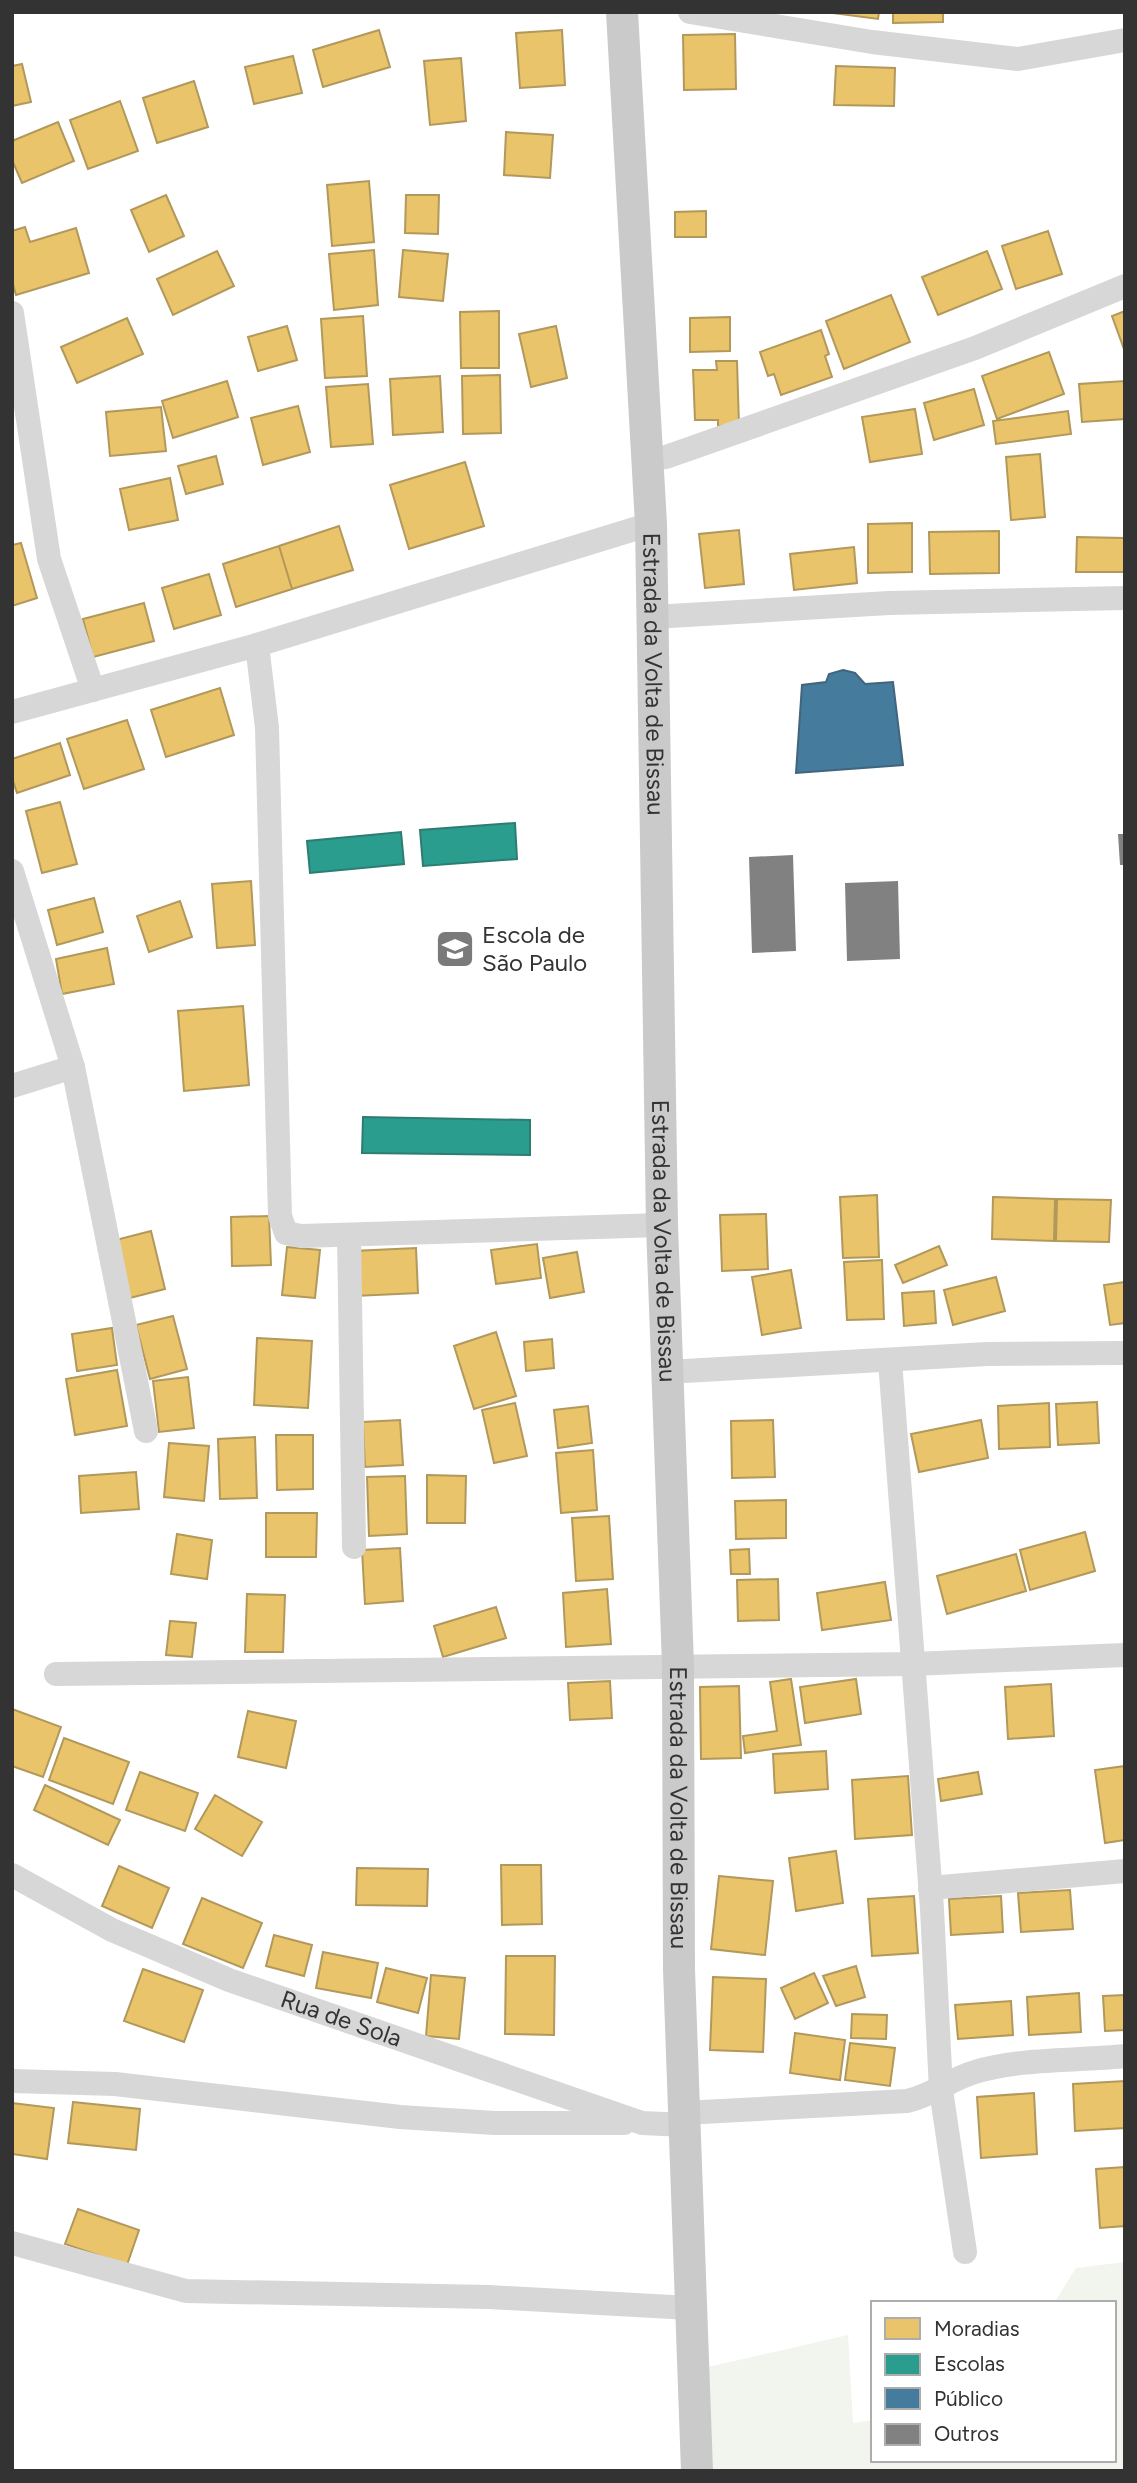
<svg xmlns="http://www.w3.org/2000/svg" width="1137" height="2483" viewBox="0 0 1137 2483" font-family="Figtree,sans-serif">
  <style>
    .green { fill: #f1f5ed }
    .homes { fill: #e9c46a; stroke: #b2985a; stroke-width: 2 }
    .schools { fill: #2a9d8f; stroke: #2d7d73; stroke-width: 2 }
    .public { fill: #457b9d; stroke: #40657d; stroke-width: 2 }
    .building { fill: #818181 }
    .lines { fill: none; stroke-linecap: round; stroke-linejoin: round }
    .minor { stroke: #d7d7d7; stroke-width: 24 }
    .major { stroke: #cacaca; stroke-width: 32 }
    .labels { text-anchor: middle; stroke-width: 7; stroke-linejoin: round; paint-order: stroke }
    .street-label { font-size: 24px; fill: #333; stroke: #fff }
    .poi-label { font-size: 24px; fill: #333; stroke: #fff; text-anchor: start }
  </style>
  <rect width="100%" height="100%" fill="#fff"/>
  <!-- green -->
  <path class="green" d="M1125,2262V2471H711L708,2367L848,2335L853,2423L873,2420V2460H1114V2303H1054L1076,2268Z"/>
  <!-- homes -->
  <path class="homes" d="M825,12H879L878,19Z
    M893,12H943V22L893,23Z
    M379,30L390,67L323,87L313,50Z
    M562,30L565,85L520,88L516,33Z
    M735,34L736,89L684,90L683,35Z
    M293,56L302,93L254,104L245,67Z
    M461,58L466,121L430,125L424,61Z
    M22,64L31,102L12,106V66Z
    M836,66L895,68L894,106L834,105Z
    M194,81L208,127L157,143L143,98Z
    M120,101L138,151L88,169L70,120Z
    M58,122L74,161L22,183L12,160V141Z
    M506,132L553,135L550,178L504,175Z
    M369,181L374,242L332,246L327,185Z
    M166,195L184,236L149,252L131,210Z
    M406,195H439L438,234L405,233Z
    M706,211V237H675V212Z
    M25,227L30,242L76,228L89,273L16,295L12,281V231Z
    M1048,231L1062,274L1016,289L1002,246Z
    M374,250L378,305L334,310L329,254Z
    M403,250L448,254L443,301L399,297Z
    M217,251L234,286L173,315L157,279Z
    M987,251L1002,289L938,315L922,277Z
    M891,295L910,342L844,369L826,321Z
    M499,311V368H461L460,312Z
    M1125,311V352L1112,316Z
    M363,316L367,376L325,378L321,319Z
    M730,317V351L690,352V318Z
    M127,318L143,354L77,383L61,347Z
    M287,326L297,360L258,371L248,337Z
    M556,326L567,378L531,387L519,334Z
    M821,330L829,354L825,356L832,377L781,395L774,374L768,376L760,352Z
    M1049,352L1064,394L997,419L982,376Z
    M716,361H737L739,425L718,426V420H695L693,370H717Z
    M500,375L501,433L463,434L462,376Z
    M440,376L443,432L393,435L390,379Z
    M227,381L238,417L173,438L162,401Z
    M1125,381V419L1082,422L1079,384Z
    M368,384L373,444L331,447L326,387Z
    M974,389L984,425L934,440L924,403Z
    M298,406L310,452L263,465L251,418Z
    M161,407L166,451L110,456L106,412Z
    M915,409L922,454L870,462L862,417Z
    M1068,411L1071,434L996,444L993,421Z
    M1040,454L1045,517L1011,520L1006,457Z
    M216,456L223,484L186,494L178,466Z
    M465,462L484,526L409,549L390,485Z
    M170,478L178,520L129,530L120,489Z
    M912,523V572L868,573V524Z
    M339,526L353,570L292,589L279,546Z
    M739,530L744,584L705,588L699,534Z
    M999,531V573L930,574L929,532Z
    M1077,537L1125,538V572H1076Z
    M21,543L37,598L12,606V545Z
    M279,546L292,589L236,607L223,564Z
    M854,547L857,583L794,590L790,554Z
    M209,574L221,615L174,629L162,588Z
    M144,603L154,641L93,657L83,619Z
    M220,688L234,735L166,757L151,710Z
    M127,720L144,769L84,789L67,739Z
    M60,743L70,775L17,793L12,778V759Z
    M60,802L77,864L42,873L26,811Z
    M251,881L255,945L217,948L212,884Z
    M94,898L103,932L57,945L48,910Z
    M180,901L192,937L149,952L137,916Z
    M107,948L114,984L62,994L56,959Z
    M243,1006L249,1085L184,1091L178,1011Z
    M877,1195L879,1257L843,1258L840,1197Z
    M993,1197L1055,1199L1054,1241L992,1239Z
    M1057,1199L1111,1200L1109,1242L1056,1241Z
    M766,1214L768,1269L722,1271L720,1215Z
    M269,1216L271,1265L232,1266L231,1217Z
    M151,1231L165,1289L126,1299L112,1241Z
    M537,1244L541,1278L496,1284L491,1250Z
    M939,1246L947,1265L903,1283L895,1265Z
    M287,1247L320,1250L315,1298L282,1295Z
    M416,1248L418,1293L355,1296L353,1251Z
    M577,1252L584,1292L550,1298L543,1258Z
    M882,1260L884,1319L847,1320L844,1262Z
    M791,1270L801,1328L762,1335L752,1277Z
    M996,1277L1005,1311L953,1325L944,1290Z
    M1125,1282V1323L1110,1325L1104,1285Z
    M934,1291L936,1323L904,1326L902,1293Z
    M173,1316L187,1369L150,1379L136,1325Z
    M112,1328L117,1365L77,1371L72,1334Z
    M496,1332L516,1396L474,1409L454,1346Z
    M257,1338L312,1341L308,1408L254,1405Z
    M552,1339L554,1368L526,1371L524,1342Z
    M117,1370L127,1426L75,1435L66,1379Z
    M188,1377L194,1428L159,1432L153,1381Z
    M1097,1402L1099,1443L1058,1445L1056,1404Z
    M515,1403L527,1456L494,1463L482,1410Z
    M1049,1403L1050,1447L999,1449L998,1406Z
    M588,1406L592,1443L558,1448L554,1410Z
    M400,1420L403,1465L365,1467L363,1422Z
    M773,1420L775,1477L732,1478L731,1421Z
    M981,1420L988,1458L919,1472L911,1434Z
    M276,1435H313V1489L277,1490Z
    M255,1437L257,1498L220,1499L218,1439Z
    M169,1443L209,1446L204,1501L164,1497Z
    M593,1450L597,1510L561,1513L556,1453Z
    M136,1472L139,1509L81,1513L79,1476Z
    M427,1475L466,1476L465,1523H427Z
    M405,1476L407,1534L369,1536L367,1477Z
    M786,1500V1538L736,1539L735,1501Z
    M266,1513H317L316,1557H266Z
    M609,1516L613,1579L576,1581L572,1518Z
    M1085,1532L1095,1571L1030,1590L1020,1550Z
    M177,1534L212,1540L207,1579L171,1574Z
    M400,1548L403,1601L365,1604L362,1550Z
    M749,1549L750,1574H731L730,1550Z
    M1016,1554L1026,1591L947,1614L937,1576Z
    M778,1579L779,1620L738,1621L737,1580Z
    M885,1582L891,1620L822,1630L817,1593Z
    M607,1589L611,1644L566,1647L563,1593Z
    M247,1594L285,1595L283,1652H245Z
    M496,1607L506,1638L443,1657L434,1626Z
    M170,1621L196,1623L192,1657L166,1655Z
    M791,1679L801,1745L745,1753L743,1736L777,1731L770,1682Z
    M856,1679L861,1714L805,1723L800,1687Z
    M610,1681L612,1718L570,1720L568,1683Z
    M1051,1684L1054,1736L1008,1739L1005,1687Z
    M739,1686L741,1758L701,1759L700,1687Z
    M12,1709L61,1727L43,1777L12,1766Z
    M248,1711L296,1721L286,1768L238,1757Z
    M64,1738L129,1762L113,1804L49,1780Z
    M826,1751L828,1789L775,1793L773,1754Z
    M1125,1766V1840L1105,1843L1095,1770Z
    M140,1772L198,1793L185,1831L126,1810Z
    M978,1772L982,1794L941,1801L938,1779Z
    M908,1776L912,1835L855,1839L852,1780Z
    M45,1785L120,1820L108,1845L34,1810Z
    M215,1795L262,1822L242,1856L195,1829Z
    M836,1851L843,1903L796,1911L789,1858Z
    M501,1865H541L542,1924L502,1925Z
    M119,1866L169,1888L152,1928L102,1906Z
    M357,1868L428,1869L427,1906L356,1905Z
    M719,1876L773,1881L765,1955L711,1949Z
    M1070,1890L1073,1929L1021,1932L1018,1893Z
    M914,1896L918,1953L872,1956L868,1899Z
    M1001,1896L1003,1932L951,1935L949,1899Z
    M202,1898L262,1923L243,1968L183,1944Z
    M274,1935L312,1945L304,1976L266,1966Z
    M323,1952L378,1963L371,1998L316,1988Z
    M506,1956H555L554,2035L505,2034Z
    M856,1966L865,1997L836,2006L823,1976Z
    M386,1968L427,1978L418,2013L377,2002Z
    M143,1969L203,1990L184,2042L124,2021Z
    M814,1973L828,2003L795,2019L781,1988Z
    M431,1975L465,1978L459,2039L426,2036Z
    M713,1977L766,1979L763,2052L710,2050Z
    M1079,1993L1081,2032L1029,2035L1027,1997Z
    M1125,1995V2030L1105,2031L1103,1996Z
    M1011,2001L1013,2035L958,2039L955,2005Z
    M852,2014L887,2015L886,2039L851,2038Z
    M795,2033L845,2040L840,2080L790,2073Z
    M850,2043L895,2048L890,2086L845,2080Z
    M1125,2081V2128L1075,2131L1073,2084Z
    M1034,2093L1037,2154L981,2158L977,2097Z
    M73,2102L140,2109L136,2150L68,2143Z
    M12,2103L54,2108L47,2159L12,2154Z
    M1125,2167V2226L1100,2228L1096,2169Z
    M78,2209L139,2230L127,2265L65,2244Z"/>
  <!-- schools -->
  <path class="schools" d="M515,823L517,859L423,866L420,830Z
    M401,832L404,864L310,873L307,841Z
    M363,1117L530,1120V1155L362,1153Z"/>
  <!-- public -->
  <path class="public" d="M843,670L855,673L865,684L893,682L903,765L796,773L802,685L826,682L829,674Z"/>
  <!-- building -->
  <path class="building" d="M1118,834H1125V865H1120Z
    M793,855L796,951L752,953L749,857Z
    M898,881L900,959L847,961L845,883Z"/>
  <g class="lines">
    <!-- minor -->
    <g class="minor">
      <path d="M690,12L872,42L1018,59L1125,40"/>
      <path d="M12,313L49,559L93,690"/>
      <path d="M648,460L666,457L975,348L1125,286"/>
      <path d="M653,617L889,603L1125,598"/>
      <path d="M257,645L267,728L280,1216L286,1233L301,1236L662,1225"/>
      <path d="M12,712L257,645L651,524"/>
      <path d="M12,871L73,1067L146,1431"/>
      <path d="M12,1086L73,1067"/>
      <path d="M349,1235L354,1547"/>
      <path d="M890,1361L932,1909L941,2090L965,2252"/>
      <path d="M667,1372L987,1354L1125,1353"/>
      <path d="M56,1674L913,1664L1125,1655"/>
      <path id="s1" d="M12,1875L112,1930L229,1980L642,2123L685,2125"/>
      <path d="M930,1888L1125,1871"/>
      <path d="M12,2081L115,2084L400,2117L495,2123H624"/>
      <path d="M683,2113L907,2101C934,2095 950,2079 975,2072C1022,2058 1076,2061 1125,2056"/>
      <path d="M12,2243L186,2291L489,2297L690,2308"/>
    </g>
    <!-- major -->
    <path class="major" id="s2" d="M622,12L651,524L662,1225L678,1665L679,1970L697,2471"/>
  </g>
  <!-- icons -->
  <defs>
    <g id="school-square" transform="scale(2.0125)"><rect x="-9" y="-9" width="18" height="18" rx="4" fill="#7a7a7a" stroke="#fff"/><path d="M0-5L7-2L0 1L-7-2ZM-4 1L0 2.5L4 1V4Q0 6-4 4Z" fill="#fff"/></g>
  </defs>
  <g fill-rule="evenodd">
    <use href="#school-square" x="455" y="949"/>
  </g>
  <g class="labels">
    <!-- street labels -->
    <g class="street-label">
      <text dy="8" stroke="none"><textPath href="#s2" startOffset="663">Estrada da Volta de Bissau</textPath></text>
      <text dy="8" stroke="none"><textPath href="#s2" startOffset="1230">Estrada da Volta de Bissau</textPath></text>
      <text dy="8" stroke="none"><textPath href="#s2" startOffset="1797">Estrada da Volta de Bissau</textPath></text>
      <text dy="8" stroke="none"><textPath href="#s1" startOffset="360">Rua de Sola</textPath></text>
    </g>
    <!-- poi labels -->
    <g class="poi-label">
      <text x="482" y="943">Escola de<tspan x="482" dy="28">São Paulo</tspan></text>
    </g>
  </g>
  <!-- border -->
  <rect width="1137" height="2483" fill="none" stroke="#333333" stroke-width="28"/>
  <!-- legend -->
  <rect x="871" y="2301" width="245" height="161" fill="#ffffff" stroke="#adadad" stroke-width="2"/>
  <rect x="885" y="2318" width="35" height="21" fill="#e9c46a" stroke="#adadad" stroke-width="2"/>
  <text x="934" y="2336" font-size="21" fill="#333333">Moradias</text>
  <rect x="885" y="2354" width="35" height="21" fill="#2a9d8f" stroke="#adadad" stroke-width="2"/>
  <text x="934" y="2371" font-size="21" fill="#333333">Escolas</text>
  <rect x="885" y="2388" width="35" height="21" fill="#457b9d" stroke="#adadad" stroke-width="2"/>
  <text x="934" y="2406" font-size="21" fill="#333333">Público</text>
  <rect x="885" y="2424" width="35" height="21" fill="#818181" stroke="#adadad" stroke-width="2"/>
  <text x="934" y="2441" font-size="21" fill="#333333">Outros</text>
</svg>
